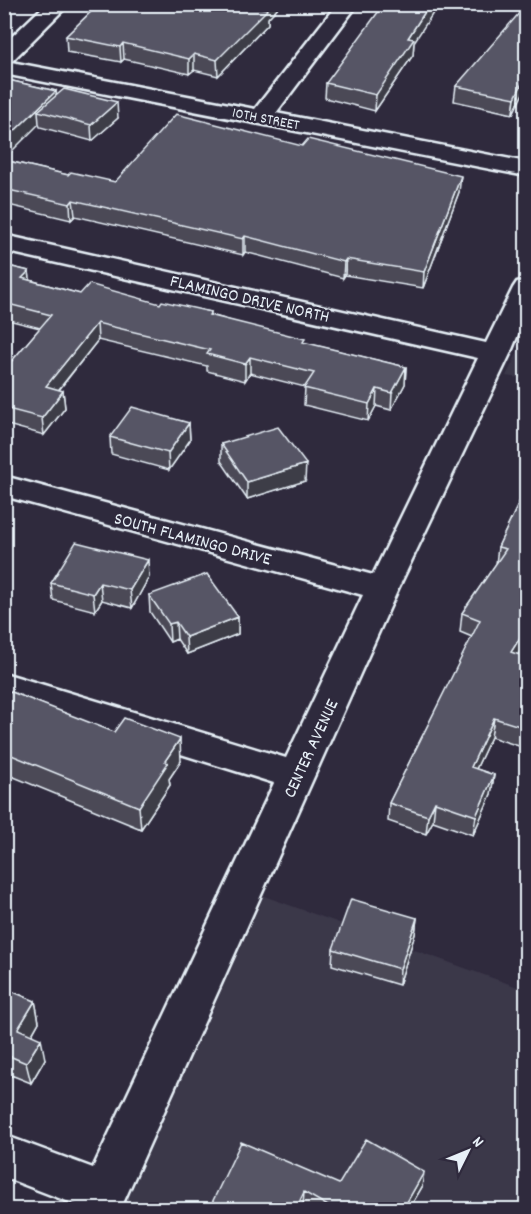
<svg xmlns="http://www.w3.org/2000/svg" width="531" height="1214" viewBox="0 0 531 1214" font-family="Dekko,sans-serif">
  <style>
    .built { fill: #3b3749 }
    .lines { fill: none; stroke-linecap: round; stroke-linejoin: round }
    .minor-casing { stroke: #e8f1f8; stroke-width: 5 }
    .minor { fill: #2f2a3d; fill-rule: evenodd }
    .wall { fill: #4b4957; stroke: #e8f1f8; stroke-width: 1.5 }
    .shaded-wall { fill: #3d3c47; stroke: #e8f1f8; stroke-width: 1.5 }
    .building { fill: #575565; stroke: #e8f1f8; stroke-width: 1.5 }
    .labels { text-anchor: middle; stroke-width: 4.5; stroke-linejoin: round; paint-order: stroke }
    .far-street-label { font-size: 15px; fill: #e8f1f8; stroke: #2f2a3d }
    .street-label { font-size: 18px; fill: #e8f1f8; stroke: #2f2a3d }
  </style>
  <rect width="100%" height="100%" fill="#2f2a3d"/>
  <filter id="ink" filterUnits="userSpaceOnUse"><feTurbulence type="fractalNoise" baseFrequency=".0167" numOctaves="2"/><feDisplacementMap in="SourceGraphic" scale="12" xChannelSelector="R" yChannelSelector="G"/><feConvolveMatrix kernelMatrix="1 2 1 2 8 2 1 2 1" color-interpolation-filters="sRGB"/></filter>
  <g filter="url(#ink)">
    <!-- built -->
    <path class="built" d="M526,335V379L506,376Z
      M264,896L526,990V1209L123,1210Z"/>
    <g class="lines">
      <!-- minor casing -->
      <g class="minor-casing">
        <path id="minor" d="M46,4H69L11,62L255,109L337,4H358L276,113L526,162V176L4,74V44Z
          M4,235L486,343L513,288L517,282L526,280V315L510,354L398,589L120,1210H75L77,1205L4,1177V1135L93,1168L274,783L4,699V673L286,758L363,595L4,496V476L373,575L478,358L4,251Z"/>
      </g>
      <!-- minor -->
      <use href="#minor" class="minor"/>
    </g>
    <!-- wall -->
    <path class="wall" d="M99,4H281L268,18V24L218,76L194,70L189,74L124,59L121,62L67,52L66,36Z
      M526,12L513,114L454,101L456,86Z
      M414,42L413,55L375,111L325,98L326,83Z
      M4,79L56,91V95L118,118L92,141L40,127L39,124Z
      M4,160L68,175L115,182L459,192L423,288L345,275L343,278L245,252L243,255L75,216L71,220L4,204Z
      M4,265L29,271L30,280L80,294L160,304L211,312V315L305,343L406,367L405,384L391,410L376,406L368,421L304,405L305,387L250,373L245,381L207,371V366L98,340L59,390L63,391L65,408L44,435L4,424V370L40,328L4,319Z
      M189,423L190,440L169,470L111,454L110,437Z
      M221,444L305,481L247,499L221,461Z
      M526,488V642L518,655L526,737L522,747L491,737L476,769L494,775L491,794L473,835L433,821L426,834L388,821L389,803L472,637L460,632L462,613L496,564L498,547Z
      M149,577L132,608L102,600L95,611L53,600L51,583Z
      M149,595L238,617V634L187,654L177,639L170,642L150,612Z
      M4,689L181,761L169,779L170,785L141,829L4,773Z
      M417,918L415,934L399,985L332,965L333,949Z
      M4,988L35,1001L39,1022L32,1035L45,1059L31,1083L11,1075L4,1087Z
      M339,1184L422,1187L409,1209H309L303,1206L209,1209Z"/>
    <!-- shaded-wall -->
    <path class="shaded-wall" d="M267,4H281L268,18V24L218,76L217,60Z
      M430,4H439L414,42L413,55L375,111L376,95L408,38Z
      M123,43L124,59L121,62L120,47Z
      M194,54V70L189,74V59Z
      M526,75V87L513,114L515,98Z
      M56,91L57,107L38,111L39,124L4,159V141Z
      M117,102L118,118L92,141L91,125Z
      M461,176L459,192L423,288L424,272Z
      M73,200L75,216L71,220L70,204Z
      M245,236V252L243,255V239Z
      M346,259L345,275L343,278L344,262Z
      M29,271L31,288L22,278Z
      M97,323L98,340L48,403L46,386Z
      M250,357V373L245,381V364Z
      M406,367L405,384L391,410L392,393Z
      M377,389L376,406L368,421L369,404Z
      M63,391L65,408L44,435L42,418Z
      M189,423L190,440L169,470L168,453Z
      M306,464L305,481L247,499V482Z
      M148,560L149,577L132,608L130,590Z
      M100,583L102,600L95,611L93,594Z
      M238,617V634L187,654L186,637Z
      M176,622L177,639L170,642L169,624Z
      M526,628V642L508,671L511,652Z
      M494,718L491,737L468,786L471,767Z
      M526,726V737L522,747L526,728Z
      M180,739L181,761L169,779L170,785L141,829L139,807L165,761Z
      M494,775L491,794L473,835L476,816Z
      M435,802L433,821L426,834L428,816Z
      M417,918L415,934L399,985L400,969Z
      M35,1001L39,1022L23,1050L18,1029Z
      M41,1039L45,1059L31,1083L26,1063Z
      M7,1055L11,1075L4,1087V1058Z
      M424,1172L422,1187L409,1209H403Z
      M304,1192L303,1206L302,1209H296Z"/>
    <!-- building -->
    <path class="building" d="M99,4H267L263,8L268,9L217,60L194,54L189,59L123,43L120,47L66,36Z
      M384,4H430L408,38L414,39L376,95L326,83Z
      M521,11L526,12V75L515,98L456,86Z
      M4,79L56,91L4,141Z
      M64,89L117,102L91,125L38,111Z
      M176,114L302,146L308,139L461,176L424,272L346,259L344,262L245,236L243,239L73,200L70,204L4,189V160L68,175L71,172L115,182Z
      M4,265L29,271L22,278L80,294L89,284L160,304L162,301L211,312L209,315L305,339L303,342L406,367L392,393L377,389L369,404L304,388L314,373L250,357L245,364L207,354L210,350L97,323L46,386L63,391L42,418L4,408V370L51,315L4,303Z
      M132,407L189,423L168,453L110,437Z
      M278,427L306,464L247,482L221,444Z
      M526,488V628L511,652L526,657V728L494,718L471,767L494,775L476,816L435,802L428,816L389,803L480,620L462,613L506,549L498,547Z
      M76,542L148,560L130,590L100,583L93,594L51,583Z
      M207,574L238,617L186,637L176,622L169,624L149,595Z
      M4,689L114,732L124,718L180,739L165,761L168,763L139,807L4,752Z
      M351,899L417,918L400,969L333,949Z
      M4,988L35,1001L18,1029L41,1039L26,1063L7,1055L4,1058Z
      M366,1139L424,1172L403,1209H333L304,1192L296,1209H209L241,1142L339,1184Z"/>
  </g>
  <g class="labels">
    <!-- far-street labels -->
    <g class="far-street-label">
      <text transform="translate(266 118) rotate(11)" y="5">10TH STREET</text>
    </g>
    <!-- street labels -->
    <g class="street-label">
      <text transform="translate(250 298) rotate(13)" y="6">FLAMINGO DRIVE NORTH</text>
      <text transform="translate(193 538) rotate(15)" y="6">SOUTH FLAMINGO DRIVE</text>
      <text transform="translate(310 748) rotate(-65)" y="6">CENTER AVENUE</text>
    </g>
  </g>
  <!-- margin -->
  <rect width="531" height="1214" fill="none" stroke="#2f2a3d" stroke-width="24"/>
  <rect x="12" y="12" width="507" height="1190" fill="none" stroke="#e8f1f8" stroke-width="2" filter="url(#ink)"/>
  <!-- north arrow -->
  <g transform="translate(468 1151) rotate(47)" stroke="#2f2a3d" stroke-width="4.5" paint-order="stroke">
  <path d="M0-4.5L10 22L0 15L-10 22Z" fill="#e8f1f8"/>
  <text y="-9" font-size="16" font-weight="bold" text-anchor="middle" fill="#e8f1f8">N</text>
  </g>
</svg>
